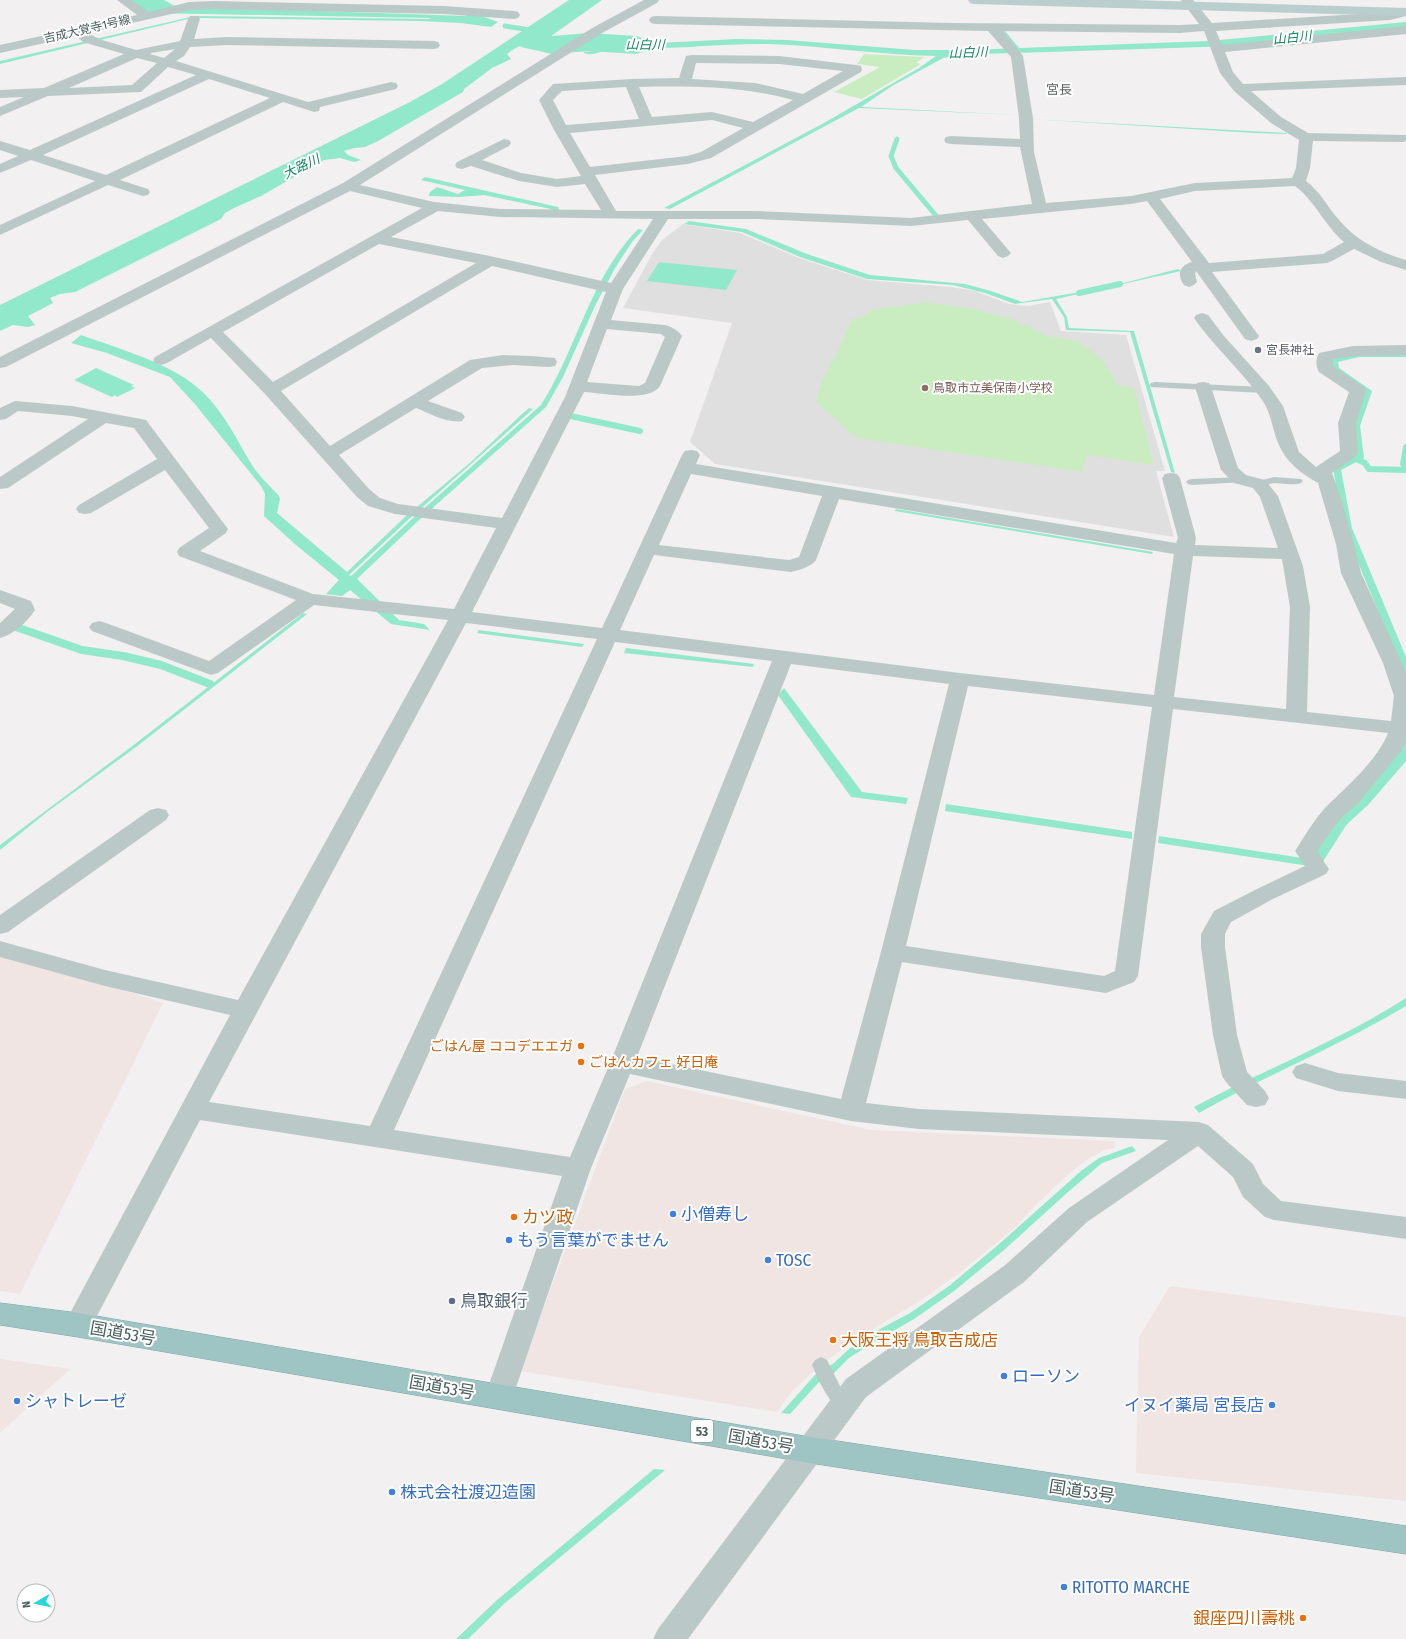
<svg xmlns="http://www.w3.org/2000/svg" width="1406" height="1639" viewBox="0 0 1406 1639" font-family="'Fira Sans Condensed','Noto Sans JP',sans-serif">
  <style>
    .commercial { fill: #f0e5e2 }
    .education { fill: #e0dfe0 }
    .green { fill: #c9edc1 }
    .water { fill: #91e8ca }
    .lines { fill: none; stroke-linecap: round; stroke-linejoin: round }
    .stream-far2 { stroke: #91e8ca; stroke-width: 5 }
    .stream-far1 { stroke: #91e8ca; stroke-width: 6 }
    .stream { stroke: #91e8ca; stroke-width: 8 }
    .river { fill: #91e8ca; fill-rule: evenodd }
    .trunk-casing { stroke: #76a8a6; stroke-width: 1 }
    .service { fill: #bac9c8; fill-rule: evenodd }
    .minor { fill: #bac9c8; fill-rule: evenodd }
    .secondary { fill: #bacecd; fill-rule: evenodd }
    .trunk { fill: #9ec4c3; fill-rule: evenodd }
    .worship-dot { fill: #6b7280; stroke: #fff; stroke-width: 1.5 }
    .education-dot { fill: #8d6e63; stroke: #fff; stroke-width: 1.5 }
    .food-dot { fill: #e8710a; stroke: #fff; stroke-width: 1.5 }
    .shop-dot { fill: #3f7fe0; stroke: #fff; stroke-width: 1.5 }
    .service-dot { fill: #5c6f8a; stroke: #fff; stroke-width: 1.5 }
    .labels { text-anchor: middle; stroke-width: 4; stroke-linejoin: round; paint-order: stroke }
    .far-street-label { font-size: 12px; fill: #495d5b; stroke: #fff }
    .far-worship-label { font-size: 12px; fill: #5b616d; stroke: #fff; text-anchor: start }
    .far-education-label { font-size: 12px; fill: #785e54; stroke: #fff; text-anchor: start }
    .far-water-label { font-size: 13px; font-style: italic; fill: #13875f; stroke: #fff }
    .far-quarter-label { font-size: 13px; fill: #5d6565; stroke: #fff }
    .shield { fill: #fff; stroke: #808e8c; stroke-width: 1 }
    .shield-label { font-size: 13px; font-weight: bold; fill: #495d5b }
    .food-label { font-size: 14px; fill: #c56008; stroke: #fff; text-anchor: end }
    .near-shop-label { font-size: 17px; fill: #366cbe; stroke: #fff; text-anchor: start }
    .near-food-label { font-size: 17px; fill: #c56008; stroke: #fff; text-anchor: start }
    .near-service-label { font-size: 17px; fill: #4e5e75; stroke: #fff; text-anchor: start }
    .near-street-label { font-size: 17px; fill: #495d5b; stroke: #fff }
  </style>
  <rect width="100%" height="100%" fill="#f2f0f1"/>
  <!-- commercial -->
  <path class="commercial" d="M0,951L163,1003L20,1294L0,1291Z
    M647,1081L871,1130L1114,1141L1115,1148L1105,1150L1089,1158L1065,1177L1029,1212L1016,1227L958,1274L920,1301L881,1324L824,1362L792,1391L777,1412L520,1371L625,1089Z
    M1170,1286L1406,1317V1501L1136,1473L1139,1337Z
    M0,1359L70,1369L0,1433Z"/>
  <!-- education -->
  <path class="education" d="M683,224L740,233L799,258L867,280L951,287L975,291L1009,304L1028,306L1050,302L1061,331L1126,335L1165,471H1156L1174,537L715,464L690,442L732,323L623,308L652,254L662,240Z"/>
  <!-- green -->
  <path class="green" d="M864,54L924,57L916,63L921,64L862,99L834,92L880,67L857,64Z
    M926,302L973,309L1012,319L1048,336L1078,341L1103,360L1117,385L1134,388L1154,465L1087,455L1082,472L856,438L816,402C821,379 828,370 838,350C844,340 847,329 852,319L863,317L871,310Z"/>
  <!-- water -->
  <path class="water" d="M129,0H164L175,6L465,16L471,14L479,15L498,22L491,27L461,23L420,21L197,18L188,19L0,64V61L195,16L429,19L430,18L150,13Z
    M569,0H602L544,41L556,45L554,47L537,46L532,49C523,41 515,49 507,54L511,59L492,68L464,89L463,92L378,141L365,147L354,148L344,151L348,155L361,160L354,162L340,158L324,160L261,196L234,208L225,213L221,219L75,292L60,294L50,298L53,303L28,316L35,325L28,327L13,325L0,331V305L410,102L442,84Z
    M1406,22V28L1235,46L982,54L956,55L943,58L892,86L861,107L1020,115L859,108L670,209L664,208L824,123L919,68L936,56C880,55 825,46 769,44C725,43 682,49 638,48L637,50L605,48L604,50C598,54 588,56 583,52L596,51L600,49L598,44H585L593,37L598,39L658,43L737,39L787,40L915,50H976L1016,48L1003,31H1005L1019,48L1209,41Z
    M1031,119L1287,133V134L1255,133Z
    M425,177L558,207L559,210H551V209L484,195L460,197L429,196L430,192L437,187L458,194L465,190L421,180Z
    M689,221L746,229L807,254L870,275L965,284L991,291L1022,302L1104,288L1178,269L1181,271L1056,299L1067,317L1069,328L1134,331L1175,473L1171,472L1130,332L1066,330L1064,317L1052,299L1015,304L985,293L953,285L867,279L800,257L742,232L684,224Z
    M638,229L643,230L632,242L615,268L595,306L563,377L546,407L418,521L357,579L399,620L424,624L430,630L391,624L350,590L342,596L326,594L339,580L296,545L264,516L265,494L261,486L194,403L170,377L107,353L71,343L81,335C117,348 170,363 198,388C223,409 237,441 254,468C261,478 271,487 279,496L280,499L277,513L347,572L405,517L471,462L522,414L529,408L533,409L409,519L349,575L351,576L412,519L541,405C577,349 590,278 638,229Z
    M659,262L737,270L726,290L647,281Z
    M1406,353V357H1359L1338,362L1339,368L1372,391L1360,426L1364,458L1341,470L1352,528L1406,657V678L1344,529L1333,468L1352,424L1363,391L1332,368L1330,359L1356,354Z
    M96,368L134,385L131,386L135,388L117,397L115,395L112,397L74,380Z
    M896,509L1153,552L1152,554L895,511Z
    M303,613L307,614L136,747L47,812L0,850V845L135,744Z
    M479,630L584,644L582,647L477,633Z
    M626,648L754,664L753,667L624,653Z
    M784,688L862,792L908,798L906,804L851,797L778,695Z
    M1406,742V761L1368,805L1347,824L1322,863L1309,866L1158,843L1159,836L1302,858Z
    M946,804L1132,832V839L945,811Z
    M1406,998V1006C1339,1046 1267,1075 1199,1113L1194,1107C1264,1070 1339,1041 1406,998Z
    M1132,1146L1136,1151L1102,1163L1068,1192L1004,1250L954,1291L914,1319L874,1342L849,1358L833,1374L818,1383L790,1414L781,1413L815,1375L834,1363L849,1349L863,1338L910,1313L949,1286L998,1245L1081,1171L1099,1158Z
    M654,1469L665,1470L505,1603L468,1639H456L497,1600Z"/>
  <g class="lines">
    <!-- stream-far2 -->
    <path class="stream-far2" d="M505,26L536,31
      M897,139L891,156L896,168L938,218"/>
    <!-- stream-far1 -->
    <path class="stream-far1" d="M1079,293L1120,284
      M561,414L640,431
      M1406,447L1403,464L1406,466
      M1356,459L1365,463L1369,469L1406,470
      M17,626L22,621"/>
    <!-- stream -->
    <path class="stream" d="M18,625L16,627L82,650L123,656L161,665L210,684"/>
    <!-- river -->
    <path class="river" d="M531,32L552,36L589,33L636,36L646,39L650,45L646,51L636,54L589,51L552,54L521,47L517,41L521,35Z"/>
    <!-- trunk casing -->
    <g class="trunk-casing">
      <path id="trunk" d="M0,1303L78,1313L810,1437L1406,1526V1554L810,1463L78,1337L0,1325Z"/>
    </g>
    <!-- service -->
    <path class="service" d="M1155,382L1263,387L1268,390L1263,393L1151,387L1150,385L1151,383Z
      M1241,477L1245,478L1247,480L1245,482L1192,485L1188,484L1186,482L1188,480L1192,479Z
      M1274,477L1301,479L1303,481L1301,483C1292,486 1283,483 1274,483C1267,484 1262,488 1255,486L1253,484L1255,482Z
      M821,1357L827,1360L840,1386L852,1397L854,1403L852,1409C849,1409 848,1411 845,1411C831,1411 817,1376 812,1365L815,1360Z"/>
    <!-- minor -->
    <path class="minor" d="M117,0H131L149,12L189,2L213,1L444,6L514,11L518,12L520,15L518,18L514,19L444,14L213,9L189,10L88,33L99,39L136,50L180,41L188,19L190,16H198L200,19L194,39L227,37L434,41L438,42L440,45L438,48L434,49L227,45L190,47L184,56L176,61L308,102L391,82L396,83L398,86L396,89L320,107L319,111L314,112L283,102L120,180L148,189L150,192L148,195L143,196L108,185L0,235V225L95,181L31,160L0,173V164L18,156L0,150V141L30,150L196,75L168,67L141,92L48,96L0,116V107L24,97L0,98V90L44,88L124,54L83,42L76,36L0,53V45L137,15ZM175,49L164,58L150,54L151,53ZM137,58L157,63L132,85L69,88ZM209,79L270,98L106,175L43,155Z
      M644,0H659L657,3L602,33L360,185L434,202L500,209L601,210L585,184L557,187L519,181L471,166L462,169L457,168L455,165L457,162L504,139L509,140L511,143L509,146L482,160L521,173L557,179L581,176L554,130L539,100L553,84L631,79L679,78L685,59L686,56L691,55L779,56L856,65L861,66L862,69L861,72L711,158L688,164L595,175L616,211H758L911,218L1032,204L1020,147L951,144L946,143L944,140L946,137L951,136L1020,139L1019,118L1011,57L988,31L655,24L651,23L649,20L651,17L655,16L953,23L1180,25L1199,24L1181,0H1193L1212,23L1390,12L1406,9V16L1390,20L1216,31L1222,45L1406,26V34L1225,52L1233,72L1243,84L1406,77V85L1251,91L1281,117L1308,133L1406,135V141L1403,142L1313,141L1310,168L1306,181C1320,191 1328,208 1340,221C1357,241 1381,253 1406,260V270L1381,262L1354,249L1332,261L1327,263L1212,272L1259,336L1257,339L1251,341L1245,339L1196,271L1195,274L1197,282L1194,285L1189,287L1184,285C1176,274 1180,265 1192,262L1147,201L1131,204L982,219L1011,253L1008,256L1003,258L998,256L968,220L911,226L758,219H668L623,289L611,320L665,325C672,327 678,330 682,336L660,386C649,403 602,393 584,392L472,612L602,628L682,455L685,451L691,450L697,451L700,455L696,464L1176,543L1178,538L1162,478L1165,474L1171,473L1177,474L1180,478L1196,538L1195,545L1278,548L1260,497L1253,488L1234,483L1221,470L1195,387L1197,383L1203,382L1209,383L1211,387L1238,468L1246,475L1265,480L1278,496L1303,566L1310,607L1307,712L1391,721L1394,696L1383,663L1341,573L1336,544L1318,483C1295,470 1281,457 1274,431C1271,421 1269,409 1262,400C1242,371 1214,347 1194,318L1196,315L1202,313L1208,315L1224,336L1269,386L1283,406L1299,452L1316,467L1340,451L1338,423L1349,392L1319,372C1315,366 1316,358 1319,353L1353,346L1406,345V355L1353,356L1333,359V366L1364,387L1366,391L1356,423L1358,453L1355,457L1332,473L1341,498L1354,544L1361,573L1406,672V742L1401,751L1360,801L1340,819L1317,851L1329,869L1326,874L1273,899L1231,922L1225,934V947L1237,1035L1247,1072L1265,1091L1269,1098L1265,1105L1256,1107L1247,1105L1226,1082L1222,1076L1213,1035L1201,947V934L1214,911L1257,889L1305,866L1295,851C1304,837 1314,820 1325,808C1346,787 1377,761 1388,733L1173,709L1138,976L1134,982L1106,993L902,962L866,1103L919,1109L1199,1122L1208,1125L1253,1164L1263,1184L1281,1201L1406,1217V1239L1274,1220L1265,1217L1243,1197L1233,1177L1198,1146L1087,1222L1024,1282L866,1397L688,1639H653L658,1629L846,1379L1004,1266L1069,1208L1168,1140L919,1129L851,1121L630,1074L591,1168L513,1396L509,1405L499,1408L489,1405L485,1396L562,1176L200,1120L88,1333L78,1337L68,1333L64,1325L68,1317L230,1015L105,986L0,957V941L105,970L238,1000L448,620L314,605L218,673L211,675L92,631L89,627L92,623L99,621L106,623L209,661L296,600L179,556L177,552L179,548L209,528L165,470L91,513L85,514L79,513L76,509L79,505L157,459L134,428L106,423L8,488L0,489V477L88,419L72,416L18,411L6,419L0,420V408L15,401L72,406L146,420L228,529L226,533L200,551L313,594L454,609L496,528L395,514L368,506L357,497L265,394L211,338L167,363L161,365L155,363L153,360L155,357L422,208L350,191L6,367L0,368V357L343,183L594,27ZM1003,31L1180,33L1204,31L1220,73L1234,91L1271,123L1299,140L1296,168L1292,178L1195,183L1131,196L1046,203L1034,152L1033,118L1023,56ZM696,63L779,64L843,71L803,94L755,83L692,79ZM626,87L639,119L566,125L553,100L562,91ZM639,87C691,86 743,86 793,100L753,122L712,112L652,117ZM712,120L743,128L701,152L687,156L590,167L570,133ZM1295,186C1315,201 1325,226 1344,242L1323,254L1209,263L1160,199L1195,191ZM438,211L500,217L653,219L611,283L490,256L391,237ZM379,244L476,263L273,382L223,332ZM492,266L606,292L565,397L502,518L398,504L380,498L369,489L339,455L416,408C429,413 448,424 462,421L465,417L462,413L428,401L482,368L512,365L549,367L555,366L557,362L555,358L531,356L503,355L470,360L330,446L281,391ZM607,329L661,334L665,337L645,383L639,386L587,382ZM691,474L822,496L799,557L789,560L659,545ZM839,499L1174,554L1154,695L960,673L620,630L654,555L791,572C799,570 811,567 816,560ZM1193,556L1282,559L1290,607L1286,709L1174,697ZM466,623L597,639L370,1126L209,1102ZM615,642L772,661L610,1063L570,1157L394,1130ZM791,664L949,684L881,952L841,1099L637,1057ZM968,686L1152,707L1115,971L1104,976L906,946Z
      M0,590L31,601L35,610C27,622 14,634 0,638V623L15,609L0,603Z
      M158,808L166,810L169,815L166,820L8,932L0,934V915L150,810Z
      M1305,1063L1338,1073L1406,1081V1099L1338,1091L1296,1078L1292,1072L1296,1066Z"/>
    <!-- secondary -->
    <path class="secondary" d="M968,0H1132L1406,8V16L974,4L970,3Z"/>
    <!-- trunk -->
    <use href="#trunk" class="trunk"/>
  </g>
  <!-- markers -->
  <circle class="worship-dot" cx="1258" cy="350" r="4"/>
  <circle class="education-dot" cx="925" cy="388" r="4"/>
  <g class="food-dot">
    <circle cx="581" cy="1046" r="4"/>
    <circle cx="581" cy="1062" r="4"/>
    <circle cx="514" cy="1217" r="4"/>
    <circle cx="833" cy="1340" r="4"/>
    <circle cx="1303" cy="1618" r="4"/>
  </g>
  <g class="shop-dot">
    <circle cx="673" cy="1214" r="4"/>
    <circle cx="509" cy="1240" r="4"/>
    <circle cx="768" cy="1260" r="4"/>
    <circle cx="1004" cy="1376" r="4"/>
    <circle cx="17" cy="1401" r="4"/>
    <circle cx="1272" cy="1405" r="4"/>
    <circle cx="392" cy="1492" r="4"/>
    <circle cx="1064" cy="1587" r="4"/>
  </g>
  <circle class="service-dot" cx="452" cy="1301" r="4"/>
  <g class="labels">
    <!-- far-street labels -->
    <g class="far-street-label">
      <text transform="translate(87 29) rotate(-13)" y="4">吉成大覚寺1号線</text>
    </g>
    <!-- far-worship labels -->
    <g class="far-worship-label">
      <text x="1266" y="354">宮長神社</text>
    </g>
    <!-- far-education labels -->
    <g class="far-education-label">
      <text x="933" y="392">鳥取市立美保南小学校</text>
    </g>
    <!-- far-water labels -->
    <g class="far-water-label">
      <text transform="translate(1292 37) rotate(-6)" y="5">山白川</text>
      <text transform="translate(645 44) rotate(1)" y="5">山白川</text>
      <text transform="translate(968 52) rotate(-2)" y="5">山白川</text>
      <text transform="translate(301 166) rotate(-26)" y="5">大路川</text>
    </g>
    <!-- far-quarter labels -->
    <g class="far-quarter-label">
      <text x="1059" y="94">宮長</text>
    </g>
    <!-- shield labels -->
    <rect class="shield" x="691" y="1420" width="22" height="22" rx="3"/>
    <g class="shield-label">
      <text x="702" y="1436">53</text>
    </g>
    <!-- food labels -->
    <g class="food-label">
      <text x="573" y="1051">ごはん屋 ココデエエガ</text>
      <text x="589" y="1067" text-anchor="start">ごはんカフェ 好日庵</text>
    </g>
    <!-- near-shop labels -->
    <g class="near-shop-label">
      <text x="681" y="1220">小僧寿し</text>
      <text x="517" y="1246">もう言葉がでません</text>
      <text x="776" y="1266">TOSC</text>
      <text x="1012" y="1382">ローソン</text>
      <text x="25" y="1407">シャトレーゼ</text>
      <text x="1264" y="1411" text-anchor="end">イヌイ薬局 宮長店</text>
      <text x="400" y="1498">株式会社渡辺造園</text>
      <text x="1072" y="1593">RITOTTO MARCHE</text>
    </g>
    <!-- near-food labels -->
    <g class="near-food-label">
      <text x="522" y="1223">カツ政</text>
      <text x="841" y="1346">大阪王将 鳥取吉成店</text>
      <text x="1295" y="1624" text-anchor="end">銀座四川壽桃</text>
    </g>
    <!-- near-service labels -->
    <g class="near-service-label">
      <text x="460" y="1307">鳥取銀行</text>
    </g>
    <!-- near-street labels -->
    <g class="near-street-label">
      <text transform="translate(123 1333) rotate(10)" y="6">国道53号</text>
      <text transform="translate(442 1387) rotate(10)" y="6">国道53号</text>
      <text transform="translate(761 1441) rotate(10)" y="6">国道53号</text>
      <text transform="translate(1082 1491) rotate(9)" y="6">国道53号</text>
    </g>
  </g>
  <!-- north arrow -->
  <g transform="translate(36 1603) rotate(261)"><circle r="19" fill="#ffffff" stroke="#b6bebd"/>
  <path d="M0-3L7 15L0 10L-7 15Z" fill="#23d8da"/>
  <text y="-6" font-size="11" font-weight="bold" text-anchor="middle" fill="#495d5b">N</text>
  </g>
</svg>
